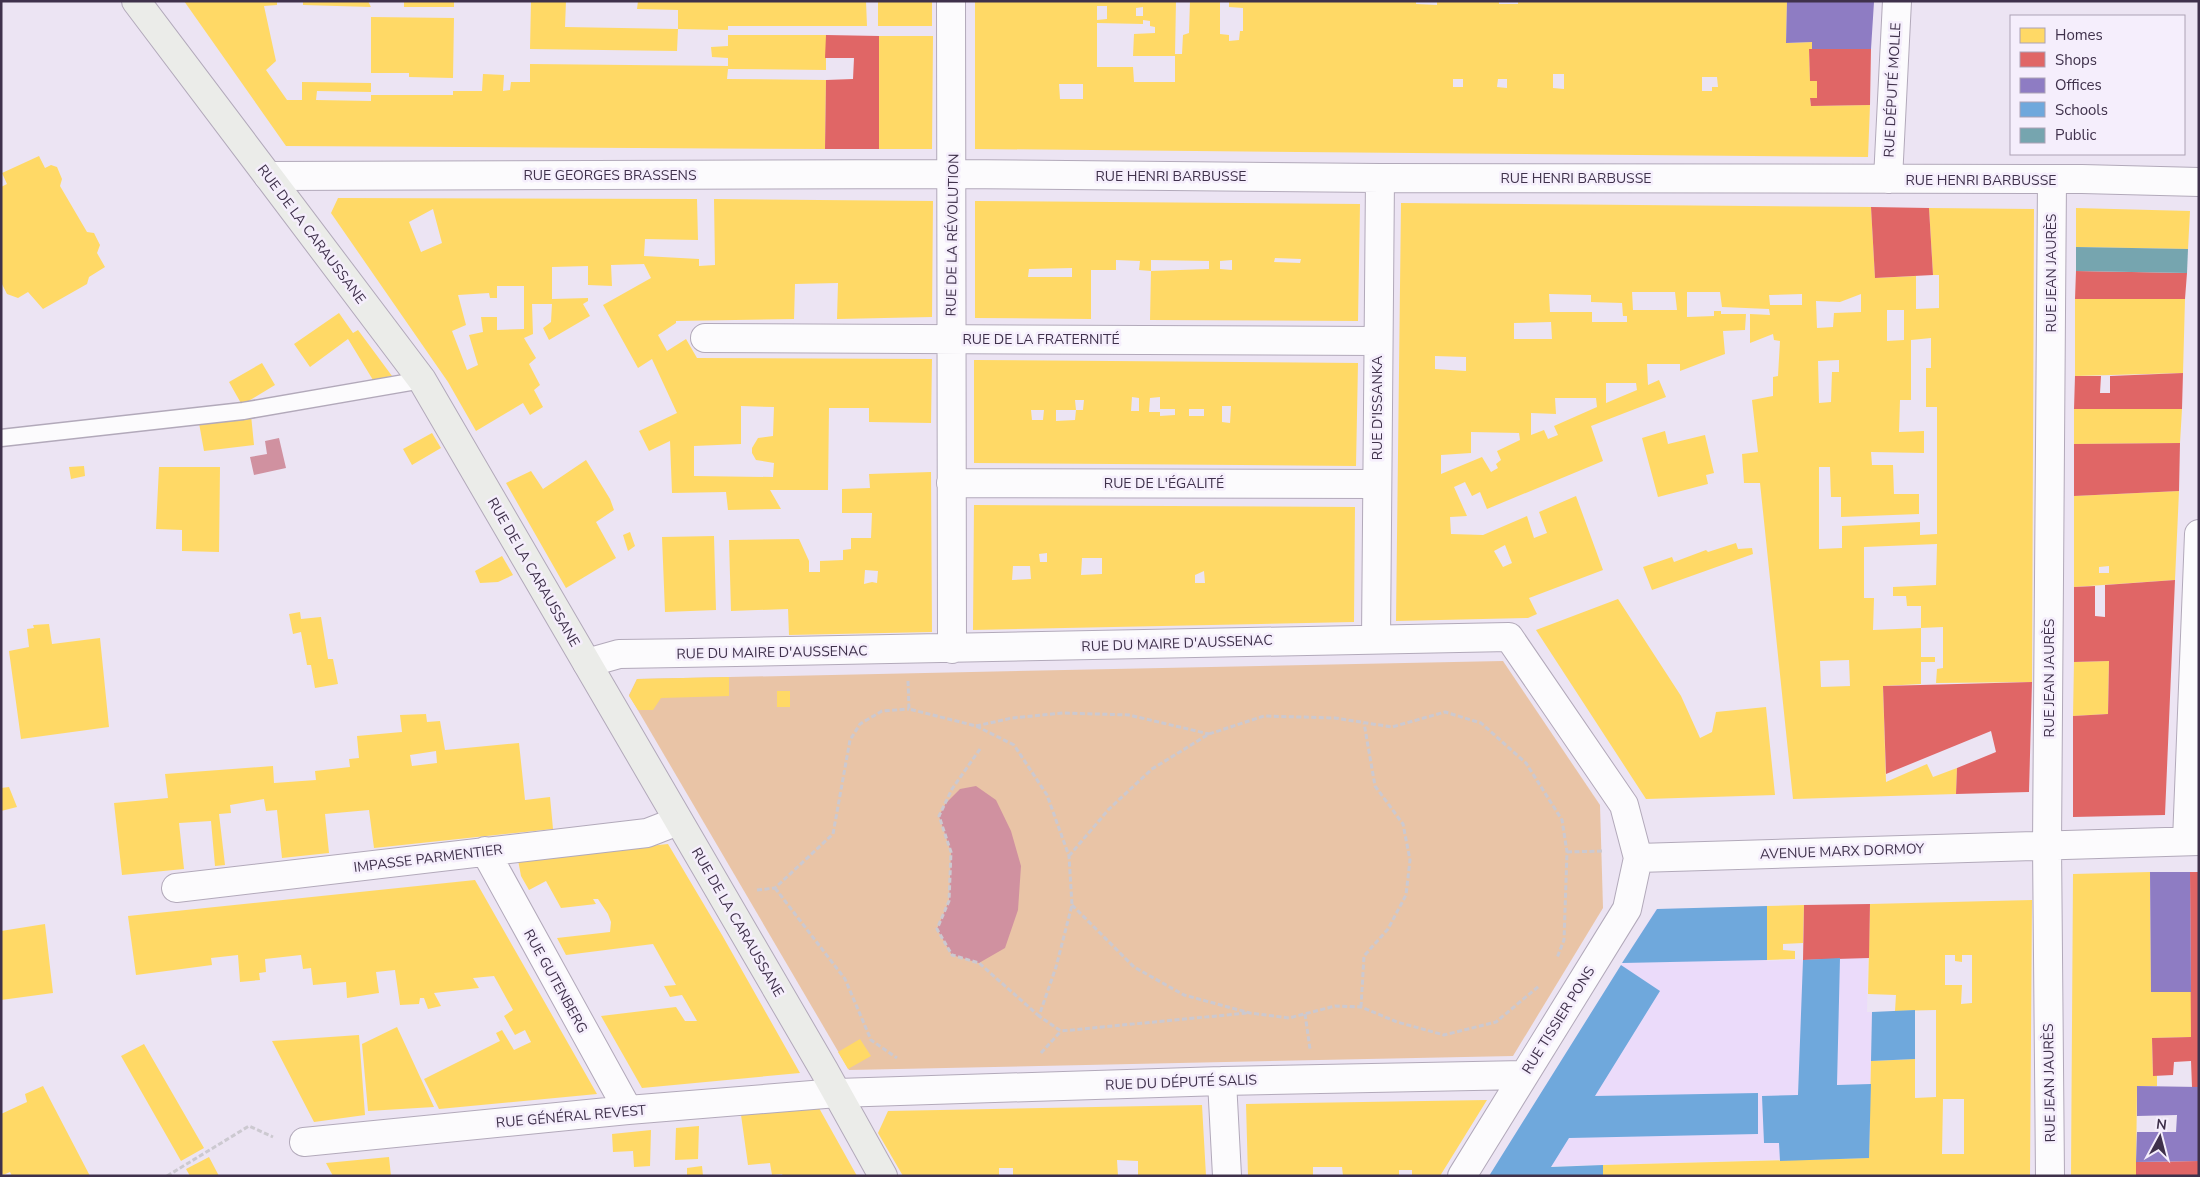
<svg xmlns="http://www.w3.org/2000/svg" width="2200" height="1177" viewBox="0 0 2200 1177" font-family="'Nunito Sans',sans-serif">
  <style>
    .built { fill: #ebdbfa }
    .green { fill: #e9c4a6 }
    .water { fill: #d091a0 }
    .homes { fill: #ffd966; fill-rule: evenodd }
    .shops { fill: #e06666 }
    .offices { fill: #8e7cc3 }
    .schools { fill: #6fa8dc }
    .public { fill: #76a5af }
    .lines { fill: none; stroke-linecap: round; stroke-linejoin: round }
    .lane-casing { stroke: #b2a9ba; stroke-width: 19 }
    .street-casing { stroke: #b2a9ba; stroke-width: 30 }
    .secondary-casing { stroke: #b2a9ba; stroke-width: 30 }
    .path { stroke: #ccc9d0; stroke-width: 3; stroke-dasharray: 5 2.5; stroke-linecap: butt }
    .lane { stroke: #fcfbfd; stroke-width: 16 }
    .street { stroke: #fcfbfd; stroke-width: 28 }
    .secondary { stroke: #ebece9; stroke-width: 28 }
    .labels { text-anchor: middle; stroke-width: 5; stroke-linejoin: round; paint-order: stroke }
    .street-label { font-size: 14px; fill: #3f314b; stroke: #f5eefc }
  </style>
  <rect width="100%" height="100%" fill="#ece4f3"/>
  <!-- built -->
  <path class="built" d="M1766,907L1767,961L1868,957L1867,1012H1872L1869,1157L1494,1168L1656,909Z"/>
  <!-- green -->
  <path class="green" d="M1503,661L1600,805L1603,908L1513,1056L849,1070L629,695L637,679Z"/>
  <!-- water -->
  <path class="water" d="M279,438L286,468L254,475L250,457L267,454L265,441Z
    M976,786L996,800L1011,831L1021,866L1018,910L1005,948L979,963L952,955L937,929L949,901L951,852L939,816L946,803L960,789Z"/>
  <!-- homes -->
  <path class="homes" d="M184,1H277V5L264,6L276,61L266,70L287,100H302V82L371,83V92L317,91L316,100L371,101V95H453V91H482L483,74L504,75L503,91L510,90L511,82H530V64L728,66V58L712,57L711,47L728,46V35H826V70L728,69L727,79L826,80L825,149L286,146Z
    M303,1H368L371,7L303,5Z
    M404,1H454V7H404Z
    M531,1H566L565,27L678,29V10L637,9L638,1H866L867,26H728V30L678,29L677,51L530,49Z
    M878,1H932V26H878Z
    M975,1H1176L1175,54H1182L1183,35L1189,33L1190,1H1220V34L1229,35V41L1239,40L1240,31H1243V8L1229,7V1H1416V4L1437,5V1H1499V4H1518V1H1787L1786,43L1812,42V49H1809L1810,81H1817V98H1810L1811,106L1870,105L1868,157L975,149ZM1097,6H1107V19L1097,20ZM1143,7V16H1136V8ZM1143,20L1150,21V26L1155,27V33L1134,34L1133,56H1175V82H1134L1133,67H1097V23L1143,24ZM1553,74H1564V89L1553,88ZM1702,77H1717L1718,87H1712V91H1702ZM1453,79H1463V87H1453ZM1498,79H1507V88L1497,87ZM1059,84H1083V99H1060Z
    M371,17L454,18L453,78L409,77V73H371Z
    M879,36H933L932,149H879Z
    M39,156L45,168L51,165L57,167L62,179L60,186L87,232L94,233L100,245L97,253L105,267L89,277L87,284L43,309L28,292L18,298L7,294L1,282V187L7,184L2,173Z
    M338,198L697,199L698,240L645,239L644,256L699,259V266L715,265L714,199L933,201L932,317L837,319L838,283L795,284L794,319L676,321V323L658,335L667,351L686,339L697,358L932,359L931,423L869,422V408H829L828,490H770L781,509L728,510L726,492L672,493L670,441L649,451L639,431L677,413L652,359L638,368L603,305L651,278L644,264L611,265L612,286L588,285V266L552,267V299L588,298V301L583,304L590,316L549,340L543,328L551,322L552,304H532L533,334L524,338L536,358L529,364L540,385L534,390L543,407L530,415L523,403L476,431L448,382L331,213ZM433,209L442,243L421,252L409,222ZM497,286H524V329L497,330V317H481L483,332L469,335L478,365L467,370L452,331L466,325L458,295L489,293L490,298H497ZM741,406L774,407L773,436L758,438L752,448V453L756,460L774,463L773,477L694,476V446L741,444Z
    M975,201L1360,204L1358,321L1150,320L1151,271L1139,270L1140,261L1116,260V270H1091V319L975,318ZM1275,258L1301,259L1300,263L1274,262ZM1151,260L1209,261V269L1151,271ZM1232,260V270L1220,269V261ZM1072,268V277H1028L1029,269Z
    M1401,203L1871,207L1875,278L1916,276V309L1939,308V275H1933L1929,208L2034,209L2032,682L1936,683L1937,669L1943,668V627L1921,628V606H1907L1906,596H1893V587L1936,585L1937,544L1864,547V598H1874L1873,630L1921,628V657H1935V662H1921V684L1883,686L1886,782L1927,764L1933,777L1957,768L1956,794L1793,799L1760,483H1744L1742,454L1758,452L1752,400L1773,396V377L1778,376L1780,341L1774,340L1773,334L1750,343V314L1770,315L1769,309L1722,307L1720,292H1687V317L1714,316V311H1721V314H1746L1745,330L1723,331L1725,354L1680,371V364H1647L1648,385L1659,380L1666,397L1591,426L1603,461L1487,509L1480,492L1472,496L1465,482L1454,487L1467,516L1450,517L1451,534L1483,535L1527,516L1534,538L1547,533L1539,512L1576,496L1603,570L1529,598L1537,614L1528,618L1396,621ZM1632,292H1675L1677,310H1633ZM1549,294L1591,295V302L1622,303L1623,316H1627V322H1592V312H1550ZM1802,294V305H1770L1769,295ZM1861,294V312L1834,313L1833,327L1817,328L1816,301L1840,302ZM1887,310H1904V340L1887,341ZM1551,322L1552,339H1514V323ZM1931,338V368H1926V407H1937V534L1920,535V522L1842,526V548L1819,549V467H1830L1831,497H1841V517L1919,514V494H1894L1893,465H1872L1871,452L1924,453V431L1899,432L1900,400H1911V340ZM1435,356L1466,357V371L1435,369ZM1839,360V372H1832L1831,402L1819,403L1818,361ZM1606,383H1636L1637,390L1606,403ZM1555,398H1596L1597,407L1554,426L1558,435L1548,439L1544,430L1531,435V413L1556,414ZM1471,432L1519,433L1520,440L1497,451L1501,460L1496,464L1498,468L1491,472L1482,457L1441,474V455L1471,453ZM1505,545L1512,563L1503,567L1494,551ZM1849,660L1850,686L1821,687L1820,661Z
    M2076,208L2190,211L2188,249L2076,247Z
    M2075,299H2185L2183,373L2075,376Z
    M339,313L353,333L358,330L392,376L373,380L348,339L310,367L294,344Z
    M974,360L1358,363L1356,466L974,463ZM1132,397L1139,398V411H1131ZM1160,397V409H1175V415L1160,416V412H1149L1150,398ZM1075,400H1084L1083,410H1076L1075,420L1056,421V410H1076ZM1222,406H1231L1230,423L1222,422ZM1189,409H1204V416H1189ZM1031,410H1044L1043,420H1032Z
    M262,363L275,385L242,405L229,382Z
    M2074,409H2182L2180,443L2074,444Z
    M251,415L254,445L204,451L199,423Z
    M1665,431L1668,444L1705,435L1714,473L1706,475L1708,484L1658,497L1642,438Z
    M432,433L441,448L412,465L403,449Z
    M586,460L610,499L614,510L596,522L616,558L566,588L506,483L531,471L543,489Z
    M84,466L85,476L71,479L69,467Z
    M159,467H220L219,552L182,551V530L156,529Z
    M931,472L932,632L789,635L788,609L731,611L729,540L799,539L809,561V572H820V561L843,560V550L851,549V538H871L872,513H842V489L870,488L869,474ZM865,570L878,571L877,583L872,582L864,584Z
    M2179,491L2175,580L2074,587V496ZM2109,566V573H2099V567Z
    M974,505L1355,507L1354,622L973,630ZM1047,553V562H1040L1039,554ZM1082,558H1102V574L1081,575ZM1013,566H1030L1031,579L1012,580ZM1204,571L1205,583H1195V575Z
    M630,532L635,546L628,551L623,535Z
    M714,536L716,610L665,612L662,537Z
    M1736,543L1738,549L1752,548L1753,554L1652,590L1643,567L1672,557L1674,562L1706,550L1708,552Z
    M502,556L513,575L498,582L480,583L475,571Z
    M1618,599L1681,696L1700,738L1712,732L1716,712L1766,707L1775,795L1646,799L1536,630Z
    M300,612L301,619L321,617L328,659H333L338,684L315,688L311,665H307L301,632L293,634L289,614Z
    M49,624L52,644L100,638L109,727L21,739L9,651L29,647L27,629L34,628L33,625Z
    M2109,661L2108,714L2073,716L2074,662Z
    M729,677V696L661,698L653,710H638L629,696L637,679Z
    M777,691H790V707H777Z
    M426,714L427,722L440,721L445,750L519,743L525,800L550,797L553,829L374,848L369,810L325,814L329,853L282,858L277,810L266,811L264,799L230,805L231,813L219,814L225,865L215,866L211,821L179,823L184,869L122,875L114,803L168,798L165,774L273,766L274,783L316,780L315,771L350,767L349,759L359,758L357,736L402,732L400,715ZM436,751L437,763L412,766L410,755Z
    M9,787L17,807L1,811V788Z
    M668,844L722,935L800,1073L642,1088L601,1016L676,1007L685,1021H697L682,995L670,997L664,986L676,985L653,944L566,955L557,938L610,932L611,922L608,914L598,899H593L596,904L561,908L546,881L529,890L521,876L518,860Z
    M2150,872L2151,992H2191V1037L2152,1038L2153,1076L2157,1075V1086H2137L2136,1176H2071L2073,874Z
    M475,880L597,1094L439,1109L424,1079L500,1041L496,1033L502,1030L514,1050L531,1042L525,1030L515,1035L504,1016L513,1010L494,976L473,978L479,988L434,993L441,1006L428,1009L424,998H420L419,1004L400,1005L395,970L376,972L379,993L347,998L346,982L313,985L311,968L303,969L301,955L265,959L266,972L259,973L260,980L240,982L238,955L211,958L212,965L136,975L128,916Z
    M2032,900L2030,1176H1603V1165L1869,1158L1871,1061L1915,1059V1098L1936,1097V1010L1895,1011L1896,995L1868,994L1870,904ZM1945,955H1955V961L1962,962V955H1972V1003L1961,1004L1962,985H1945ZM1943,1099H1964V1154H1942Z
    M1804,905L1803,943L1783,944V950L1795,951V959L1767,960V906Z
    M45,924L53,993L1,1000V931Z
    M397,1027L434,1107L368,1111L362,1044Z
    M359,1035L365,1115L314,1122L272,1041Z
    M860,1039L871,1056L848,1069L838,1052Z
    M144,1044L204,1148L181,1161L121,1056Z
    M43,1086L90,1176H12L10,1172L3,1175L1,1171V1114L27,1102L25,1094Z
    M1487,1100L1440,1176H1412V1170H1399V1176H1343L1342,1167H1313V1176H1248L1246,1104Z
    M1202,1105L1206,1176H1138V1161L1117,1160L1118,1176H1013V1168H999V1176H903L878,1133L888,1111Z
    M819,1108L857,1176H783L782,1174L772,1175L770,1163L748,1165L741,1115Z
    M699,1126L698,1159L675,1160L676,1128Z
    M651,1130L650,1166L634,1167L633,1151L613,1152L612,1134Z
    M209,1157L219,1176H190L186,1169Z
    M389,1157L391,1176H333L326,1163Z
    M702,1166L703,1176H687V1168Z"/>
  <!-- shops -->
  <path class="shops" d="M826,35L879,36V149H825L826,80L853,79L854,58H825Z
    M1809,49H1871L1870,105L1811,106L1810,98H1817V81H1810Z
    M1871,207L1929,208L1933,275L1875,278Z
    M2076,271L2187,273L2185,299H2075Z
    M2183,373L2182,409H2074L2075,376H2101L2100,393H2110V376Z
    M2180,443L2179,491L2074,496V444Z
    M2175,580L2165,815L2073,817V716L2108,714L2109,661L2074,662V587L2095,586V616L2105,617V585Z
    M2032,682L2029,792L1956,794L1957,768L1996,752L1991,731L1886,774L1883,686Z
    M2190,872H2199V1087H2192L2191,1061L2174,1062L2173,1075L2153,1076L2152,1038L2191,1037Z
    M1870,904L1869,958L1803,960L1804,905Z
    M2199,1161V1176H2136V1162Z"/>
  <!-- offices -->
  <path class="offices" d="M1787,1L1874,2L1871,49H1812V42L1786,43Z
    M2150,872H2190L2191,992H2151Z
    M2137,1086L2199,1087V1161L2136,1162L2137,1132H2176L2177,1115L2137,1116Z"/>
  <!-- schools -->
  <path class="schools" d="M1767,906V960L1622,963L1657,909Z
    M1840,958L1837,1085L1871,1084L1869,1158L1780,1161L1779,1143H1764L1762,1096L1798,1095L1803,960Z
    M1621,965L1660,991L1595,1096L1758,1093V1134L1569,1138L1551,1167L1603,1165V1176H1489Z
    M1915,1010V1059L1871,1061L1872,1012Z"/>
  <!-- public -->
  <path class="public" d="M2076,247L2188,249L2187,273L2076,271Z"/>
  <g class="lines">
    <!-- lane casing -->
    <g class="lane-casing">
      <path id="lane" d="M1,438L243,411L422,380"/>
    </g>
    <!-- street casing -->
    <g class="street-casing">
      <path id="street" d="M951,1L952,649
        M268,176L953,174L1380,178L2082,179L2199,182
        M1888,179L1897,1
        M705,338L1377,341
        M951,483L1377,484
        M1376,639L1380,178
        M587,663L619,654C916,650 1213,641 1509,637L1624,805L1638,858L1627,909L1462,1176
        M2187,841L2199,534
        M485,851L628,1110
        M1638,858L2199,841
        M176,888L647,833L678,821
        M1222,1081L1227,1176
        M304,1142L628,1110L837,1093L1222,1081L1524,1075
        M2050,1176L2047,845L2052,180"/>
    </g>
    <!-- secondary casing -->
    <g class="secondary-casing">
      <path id="secondary" d="M136,1L422,380L824,1070L883,1176"/>
    </g>
    <!-- path -->
    <path class="path" d="M908,681L909,709L976,726L1014,745L1047,795L1069,856L1072,905L1056,967L1039,1016L1061,1031L1247,1013
      M976,726L1012,718L1063,713L1129,715L1209,734
      M980,749L952,789L939,816L951,852L949,901L937,929L952,955L979,963L1039,1016
      M1567,852L1604,851
      M1069,856L1109,809L1152,769L1209,734L1264,716L1335,718L1392,727L1445,712L1481,723L1526,763L1562,820L1567,852L1564,940L1557,958
      M775,888L845,979L871,1040L897,1058
      M757,890L775,888L833,834L850,740L860,724L882,711L909,709
      M1072,905L1134,967L1184,995L1250,1013L1289,1018L1335,1006L1361,1007L1397,1022L1444,1035L1496,1022L1539,986
      M1361,1007L1364,956L1388,929L1406,895L1410,860L1403,824L1375,786L1364,723
      M1305,1014L1310,1049
      M1041,1053L1061,1031
      M167,1176L249,1126L273,1137"/>
    <!-- lane -->
    <use href="#lane" class="lane"/>
    <!-- street -->
    <use href="#street" class="street"/>
    <!-- secondary -->
    <use href="#secondary" class="secondary"/>
  </g>
  <g class="labels">
    <!-- street labels -->
    <g class="street-label">
      <text transform="translate(1892 90) rotate(-87)" y="5">RUE DÉPUTÉ MOLLE</text>
      <text x="610" y="180">RUE GEORGES BRASSENS</text>
      <text x="1171" y="181">RUE HENRI BARBUSSE</text>
      <text x="1576" y="183">RUE HENRI BARBUSSE</text>
      <text x="1981" y="185">RUE HENRI BARBUSSE</text>
      <text transform="translate(312 234) rotate(53)" y="5">RUE DE LA CARAUSSANE</text>
      <text transform="translate(952 235) rotate(-89)" y="5">RUE DE LA RÉVOLUTION</text>
      <text transform="translate(2051 273) rotate(-90)" y="5">RUE JEAN JAURÈS</text>
      <text x="1041" y="344">RUE DE LA FRATERNITÉ</text>
      <text transform="translate(1377 408) rotate(-90)" y="5">RUE D'ISSANKA</text>
      <text x="1164" y="488">RUE DE L'ÉGALITÉ</text>
      <text transform="translate(534 572) rotate(60)" y="5">RUE DE LA CARAUSSANE</text>
      <text transform="translate(1177 643) rotate(-2)" y="5">RUE DU MAIRE D'AUSSENAC</text>
      <text transform="translate(772 652) rotate(-1)" y="5">RUE DU MAIRE D'AUSSENAC</text>
      <text transform="translate(2049 678) rotate(-90)" y="5">RUE JEAN JAURÈS</text>
      <text transform="translate(1842 851) rotate(-2)" y="5">AVENUE MARX DORMOY</text>
      <text transform="translate(428 858) rotate(-7)" y="5">IMPASSE PARMENTIER</text>
      <text transform="translate(738 922) rotate(60)" y="5">RUE DE LA CARAUSSANE</text>
      <text transform="translate(556 981) rotate(61)" y="5">RUE GUTENBERG</text>
      <text transform="translate(1558 1020) rotate(-58)" y="5">RUE TISSIER PONS</text>
      <text transform="translate(1181 1082) rotate(-2)" y="5">RUE DU DÉPUTÉ SALIS</text>
      <text transform="translate(2049 1083) rotate(-91)" y="5">RUE JEAN JAURÈS</text>
      <text transform="translate(571 1116) rotate(-5)" y="5">RUE GÉNÉRAL REVEST</text>
    </g>
  </g>
  <!-- border -->
  <rect width="2200" height="1177" fill="none" stroke="#3f314b" stroke-width="5"/>
  <!-- legend -->
  <rect x="2010" y="15" width="175" height="140" fill="#f5eefc" stroke="#aca2b5"/>
  <rect x="2020" y="28" width="25" height="15" fill="#ffd966" stroke="#aca2b5"/>
  <text x="2055" y="40" font-size="15" fill="#3f314b">Homes</text>
  <rect x="2020" y="52" width="25" height="15" fill="#e06666" stroke="#aca2b5"/>
  <text x="2055" y="65" font-size="15" fill="#3f314b">Shops</text>
  <rect x="2020" y="78" width="25" height="15" fill="#8e7cc3" stroke="#aca2b5"/>
  <text x="2055" y="90" font-size="15" fill="#3f314b">Offices</text>
  <rect x="2020" y="102" width="25" height="15" fill="#6fa8dc" stroke="#aca2b5"/>
  <text x="2055" y="115" font-size="15" fill="#3f314b">Schools</text>
  <rect x="2020" y="128" width="25" height="15" fill="#76a5af" stroke="#aca2b5"/>
  <text x="2055" y="140" font-size="15" fill="#3f314b">Public</text>
  <!-- north arrow -->
  <g transform="translate(2160 1137) rotate(7)" stroke="#f5eefc" stroke-width="4" paint-order="stroke">
  <path d="M0-4L9 19L0 12L-9 19Z" fill="#3f314b"/>
  <text y="-8" font-size="14" font-weight="bold" text-anchor="middle" fill="#3f314b">N</text>
  </g>
</svg>
